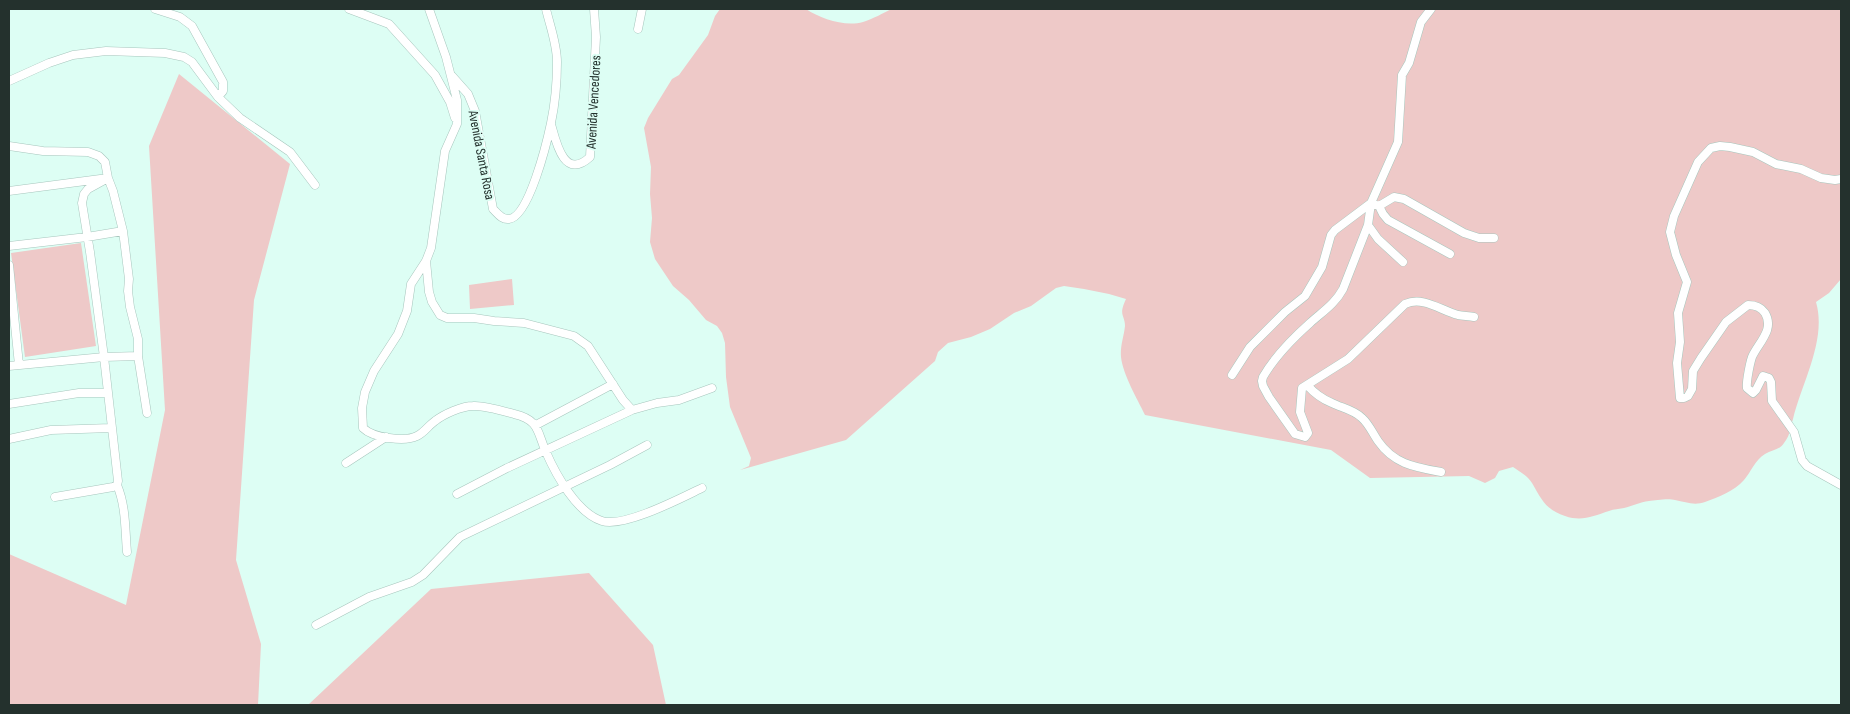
<svg xmlns="http://www.w3.org/2000/svg" width="1850" height="714" viewBox="0 0 1850 714" font-family="'Sofia Sans Condensed',sans-serif">
  <style>
    .green { fill: #eec9c8 }
    .lines { fill: none; stroke-linecap: round; stroke-linejoin: round }
    .street-casing { stroke: #a7c6bd; stroke-width: 9 }
    .street { stroke: #fff; stroke-width: 8 }
    .labels { text-anchor: middle; stroke-width: 4; stroke-linejoin: round; paint-order: stroke }
    .street-label { font-size: 14px; fill: #24312d; stroke: #ddfef4 }
  </style>
  <rect width="100%" height="100%" fill="#ddfef4"/>
  <!-- green -->
  <path class="green" d="M720,9H806C821,19 845,27 863,22C873,19 883,13 892,9H1841V279L1829,293L1816,302C1827,340 1802,382 1793,419C1790,428 1791,434 1784,443C1780,450 1772,450 1765,454C1755,460 1751,472 1744,480C1734,491 1719,497 1705,502C1694,506 1686,502 1675,500C1669,498 1656,500 1649,501C1640,502 1632,506 1624,508C1619,509 1614,509 1609,511C1593,516 1582,522 1565,516C1545,509 1542,500 1532,483C1527,475 1520,472 1513,467L1499,471L1495,478L1485,483L1469,476L1370,478L1331,450L1145,415C1137,398 1123,375 1121,357C1120,346 1124,336 1125,326C1125,315 1118,316 1126,299L1109,294L1084,289L1064,286L1056,288L1031,306L1014,313L990,329L971,337L948,343L938,352L935,361L846,440L740,470L749,466L751,458L730,407L726,377L725,343L722,333L717,326L706,320L689,300L673,286L655,259L650,242L652,218L650,194L651,167L644,128L648,118L672,79L679,75L708,35L715,16Z
    M179,74L290,164L254,300L236,560L261,644L258,705H9V554L126,605L165,410L149,146Z
    M81,243L96,346L25,357L11,253Z
    M512,279L514,305L470,309L469,285Z
    M589,573L653,645L666,705H308L431,589Z"/>
  <g class="lines">
    <!-- street casing -->
    <g class="street-casing">
      <path id="street" d="M155,9L180,17L192,26L223,82V91L218,97
        M349,9L389,24L435,75L450,102L455,118
        M429,9L446,57L457,100V124L445,151L431,248L426,261L411,284L407,311L398,334L374,371L365,392L362,408L363,428C373,438 405,442 417,436C424,433 429,425 435,421C444,414 462,406 473,406C484,405 503,411 514,414C540,420 537,432 546,452C556,475 577,513 602,521C624,528 681,498 702,488
        M1431,9L1421,22L1409,63L1402,75L1398,142L1371,203L1368,225L1343,289C1335,304 1322,312 1310,323C1292,339 1275,356 1263,377L1262,381L1263,386L1269,397L1295,434L1305,437L1308,433L1300,412L1302,388L1348,359L1405,304C1423,296 1440,310 1458,315C1463,316 1469,316 1474,317
        M638,29L642,9
        M452,76L468,94L475,111L493,209C498,214 502,220 509,219C529,217 547,142 551,123C555,104 557,81 557,62C557,44 550,26 546,9
        M9,81L49,63L73,55L106,51L165,53L184,57L192,62L218,97L240,118L290,152L315,185
        M551,124C556,142 564,181 590,157L596,37L594,9
        M9,146L43,151L88,152L99,156L105,162L108,178L88,189L84,194L82,203L90,252L104,357L118,481L117,485C126,506 125,529 127,552
        M1841,179L1835,180L1821,178L1801,169L1776,164L1753,152L1730,147L1720,146L1711,148L1698,162L1674,216L1670,232L1676,255L1687,282L1678,313L1680,342L1677,363L1680,398H1684L1688,396L1692,389L1693,371L1701,358L1726,322L1748,305C1755,305 1761,307 1765,313C1775,330 1758,343 1752,357C1750,363 1746,382 1747,388L1753,393L1756,390L1763,376L1769,378L1771,382L1772,401L1794,432L1802,460L1807,466L1841,485
        M9,191L108,178L113,191L123,231L129,279L128,291L130,307L138,339V356L147,413
        M1368,225L1378,239L1403,262
        M9,246L87,237L123,231
        M1450,254L1388,220L1383,214L1379,206L1394,197L1404,199L1464,233L1479,238H1494
        M426,261L429,292L432,302L440,315L447,318H474L494,321L524,323L574,336L588,346L623,400L632,410L657,403L679,400L712,388
        M9,265L19,365
        M9,366L104,357L138,356
        M1232,375L1250,347L1285,312L1305,296L1322,267L1331,235L1335,230L1371,203L1379,206
        M1307,385C1314,393 1322,399 1332,403C1342,408 1354,410 1362,418C1369,424 1373,434 1378,441C1394,464 1414,467 1441,472
        M9,404L79,393H108
        M536,425L613,384
        M9,439L51,430L111,428
        M346,463L386,437
        M457,494L507,468L632,410
        M55,497L113,487L117,485
        M316,625L369,597L412,582L423,575L460,537L610,465L647,445"/>
    </g>
    <!-- street -->
    <use href="#street" class="street"/>
  </g>
  <g class="labels">
    <!-- street labels -->
    <g class="street-label">
      <text transform="translate(593 102) rotate(-87)" y="5">Avenida Vencedores</text>
      <text transform="translate(482 155) rotate(79)" y="5">Avenida Santa Rosa</text>
    </g>
  </g>
  <!-- border -->
  <rect width="1850" height="714" fill="none" stroke="#24312d" stroke-width="20"/>
</svg>
